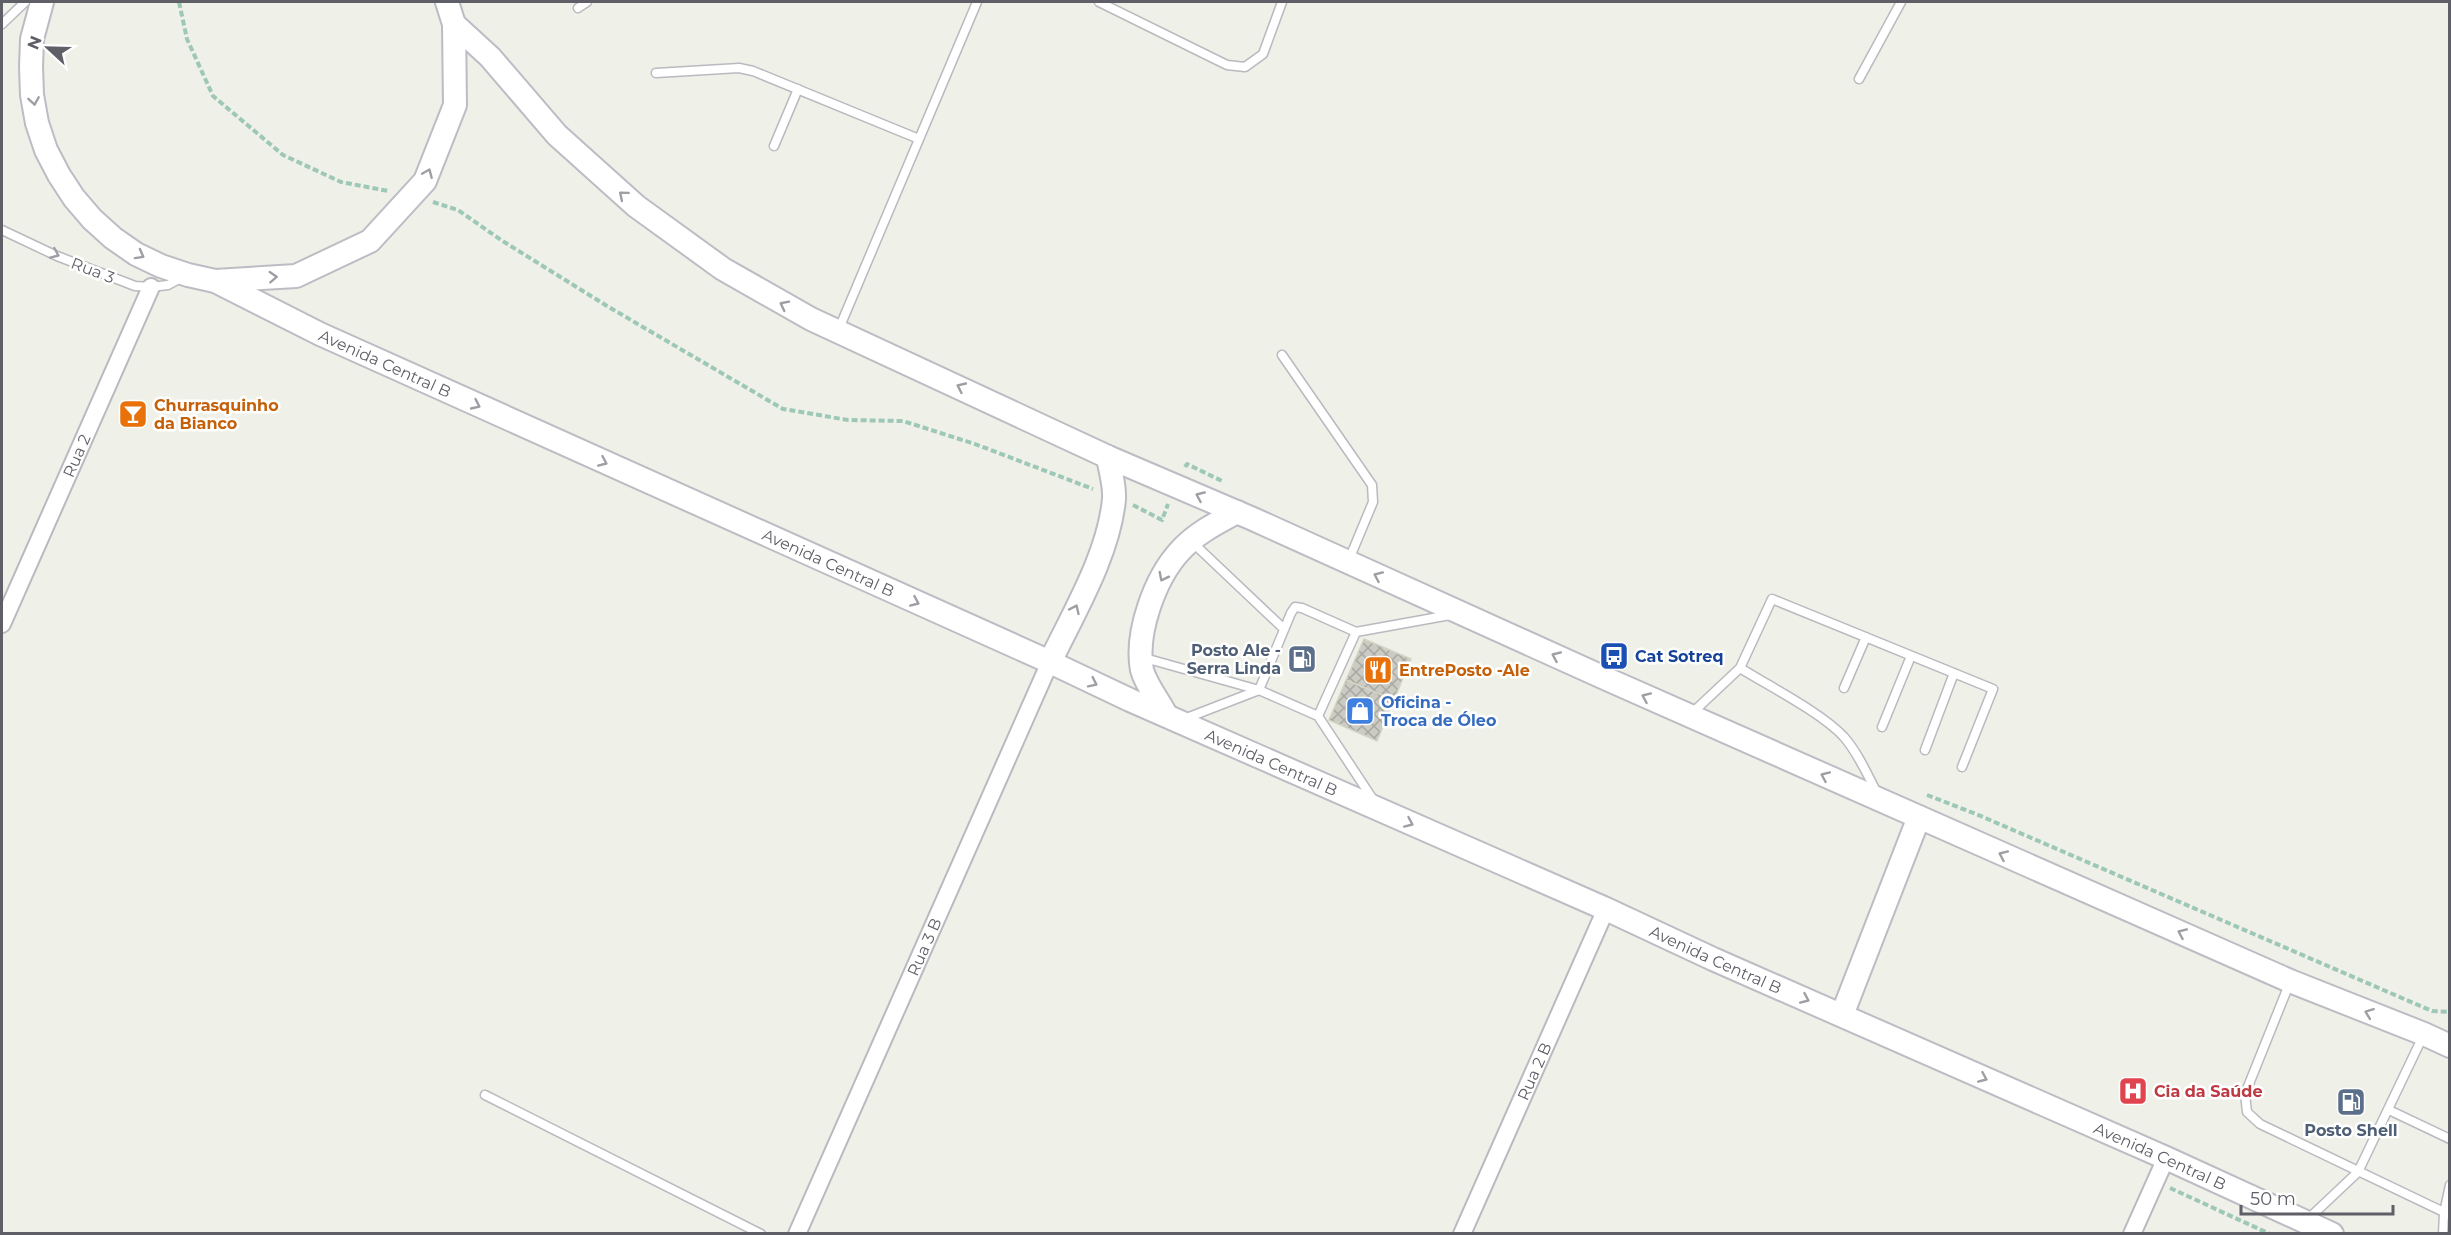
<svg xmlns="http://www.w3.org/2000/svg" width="2451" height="1235" viewBox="0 0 2451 1235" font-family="Montserrat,sans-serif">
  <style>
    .building { fill: url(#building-cross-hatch); stroke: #d5d5c5; stroke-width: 1.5 }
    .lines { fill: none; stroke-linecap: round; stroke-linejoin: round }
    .service-casing { stroke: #b9b9c0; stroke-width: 11 }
    .minor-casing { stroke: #b9b9c0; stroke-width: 20 }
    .secondary-casing { stroke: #bcbcc4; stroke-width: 26 }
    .path { stroke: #9dc7b6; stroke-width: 4; stroke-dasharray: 6 3; stroke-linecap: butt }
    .service { stroke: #fff; stroke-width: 8 }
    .minor { stroke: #fff; stroke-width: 16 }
    .secondary { stroke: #fff; stroke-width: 22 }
    .oneway { stroke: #9e9fa4 }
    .labels { text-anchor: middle; stroke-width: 5; stroke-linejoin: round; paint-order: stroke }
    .street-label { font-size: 16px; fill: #5e5f67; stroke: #fff }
    .food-label { font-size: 16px; font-weight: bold; fill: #c56008; stroke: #fff; text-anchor: start }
    .service-label { font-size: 16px; font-weight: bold; fill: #4e5e75; stroke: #fff; text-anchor: end }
    .transit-label { font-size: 16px; font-weight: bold; fill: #164399; stroke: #fff; text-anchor: start }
    .shop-label { font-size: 16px; font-weight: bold; fill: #366cbe; stroke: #fff; text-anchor: start }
    .health-label { font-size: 16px; font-weight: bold; fill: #be3a42; stroke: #fff; text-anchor: start }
  </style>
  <defs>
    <pattern id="building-cross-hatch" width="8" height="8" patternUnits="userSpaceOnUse" patternTransform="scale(1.5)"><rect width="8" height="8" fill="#cbcbc3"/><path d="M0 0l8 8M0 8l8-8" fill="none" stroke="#a8a8a2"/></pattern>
  </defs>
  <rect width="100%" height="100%" fill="#eff0e7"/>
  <!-- building -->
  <path class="building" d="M1364,639L1411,659L1394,700L1346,680Z
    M1346,680L1394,700L1377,741L1329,720Z"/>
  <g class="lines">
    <!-- service casing -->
    <g class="service-casing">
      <path id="service" d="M1099,2L1227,65L1245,67L1263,54L1282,2
        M578,8L587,2
        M2,24L25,2
        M656,73L739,68L753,71L919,139
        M1859,79L1901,2
        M774,146L798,89
        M2,230L57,256L135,286L151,287L168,285L183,277
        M838,331L977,2
        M1282,355L1372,485L1373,502L1348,562
        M1191,541L1284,629
        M1141,657L1259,690L1318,716
        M1740,668L1772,599L1993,689L1962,767
        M1844,688L1866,637
        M1691,714L1740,668C1769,686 1822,713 1844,737C1858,753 1867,774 1877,793
        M1184,719L1259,690L1291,613L1295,607L1302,608L1356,632
        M1882,727L1911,656
        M1925,750L1954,673
        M1374,801L1318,716L1356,632L1450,615
        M2290,982L2245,1094L2247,1112L2260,1124L2450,1215
        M485,1095L761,1234
        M2389,1110L2450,1139
        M2306,1221L2358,1172L2424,1034
        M2443,1234L2444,1213L2450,1185"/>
    </g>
    <!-- minor casing -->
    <g class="minor-casing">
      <g id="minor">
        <path id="s1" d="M2,624L151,287"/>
        <path id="s2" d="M797,1234L1050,662"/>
        <path id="s3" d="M1462,1234L1606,909"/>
        <path d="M2132,1234L2166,1158"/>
      </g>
    </g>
    <!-- secondary casing -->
    <g class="secondary-casing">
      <g id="secondary">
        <path d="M42,2L32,39L31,67L32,95L37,123L46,150L59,175L74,198L92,219L113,238L136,254L161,266L188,275L215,281L296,276L370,241L425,181L455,105L454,24L447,2"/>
        <path d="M454,24L490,57L557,135L636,206L723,269L811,319L1108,457L1253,519L1609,680L2290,981L2424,1034L2450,1046"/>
        <path id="s4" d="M215,281L320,334L1050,662L1130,700L1606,909L1713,959L2166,1158L2332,1234"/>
        <path d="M1050,662C1074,612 1109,554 1114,499C1115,485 1110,470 1108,457"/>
        <path d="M1166,715C1159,701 1146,685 1142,670C1135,633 1155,578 1180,551C1196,533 1217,523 1237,512"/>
        <path d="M1842,1015L1919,817"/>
      </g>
    </g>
    <!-- path -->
    <path class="path" d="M179,2L187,39L213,96L283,155L341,182L388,191
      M433,202L458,210L501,240L607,306L783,409L848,420L903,421L975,444L1093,489
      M1185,467L1187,464L1222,481
      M1133,505L1162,520L1168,504
      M1927,795L1976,814L2432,1011L2450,1012
      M2170,1188L2270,1234"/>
    <!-- service -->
    <use href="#service" class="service"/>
    <!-- minor -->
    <use href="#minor" class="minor"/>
    <!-- secondary -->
    <use href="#secondary" class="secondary"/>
  </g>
  <!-- one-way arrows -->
  <defs><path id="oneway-chevron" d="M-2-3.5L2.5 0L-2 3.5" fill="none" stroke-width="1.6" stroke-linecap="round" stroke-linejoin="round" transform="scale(1.5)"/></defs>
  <g class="oneway">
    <use href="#oneway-chevron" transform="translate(34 101) rotate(81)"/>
    <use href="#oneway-chevron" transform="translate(428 173) rotate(-67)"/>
    <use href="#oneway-chevron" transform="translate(623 195) rotate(-140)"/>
    <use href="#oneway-chevron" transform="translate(55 254) rotate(23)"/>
    <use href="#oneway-chevron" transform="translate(140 255) rotate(29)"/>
    <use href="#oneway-chevron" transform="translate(273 277) rotate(-3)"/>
    <use href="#oneway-chevron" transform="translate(784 305) rotate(-153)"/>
    <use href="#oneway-chevron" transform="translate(961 387) rotate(-155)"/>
    <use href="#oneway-chevron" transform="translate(476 405) rotate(25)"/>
    <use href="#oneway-chevron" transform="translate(603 462) rotate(24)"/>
    <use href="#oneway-chevron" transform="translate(1200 496) rotate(-156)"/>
    <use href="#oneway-chevron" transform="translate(1378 576) rotate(-156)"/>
    <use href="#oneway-chevron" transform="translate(1163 577) rotate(117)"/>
    <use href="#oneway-chevron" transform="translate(915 602) rotate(24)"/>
    <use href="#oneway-chevron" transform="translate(1075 609) rotate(-65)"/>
    <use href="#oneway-chevron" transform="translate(1556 656) rotate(-156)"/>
    <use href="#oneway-chevron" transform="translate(1093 683) rotate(26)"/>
    <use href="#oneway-chevron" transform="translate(1646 697) rotate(-156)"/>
    <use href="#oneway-chevron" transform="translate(1825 776) rotate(-156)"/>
    <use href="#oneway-chevron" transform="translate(1409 823) rotate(24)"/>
    <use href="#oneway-chevron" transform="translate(2003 855) rotate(-156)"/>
    <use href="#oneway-chevron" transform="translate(2182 933) rotate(-156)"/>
    <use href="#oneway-chevron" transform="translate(1805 999) rotate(24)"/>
    <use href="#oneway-chevron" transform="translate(2369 1013) rotate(-159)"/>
    <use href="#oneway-chevron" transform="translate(1983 1078) rotate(24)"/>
  </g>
  <!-- icons -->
  <defs>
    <g id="bar-square" transform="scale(1.5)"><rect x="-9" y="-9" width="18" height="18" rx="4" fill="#e8710a" stroke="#fff"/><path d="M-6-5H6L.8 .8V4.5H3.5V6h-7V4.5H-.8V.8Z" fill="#fff"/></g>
    <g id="bus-square" transform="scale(1.5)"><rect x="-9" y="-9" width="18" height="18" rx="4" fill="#1a4fb4" stroke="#fff"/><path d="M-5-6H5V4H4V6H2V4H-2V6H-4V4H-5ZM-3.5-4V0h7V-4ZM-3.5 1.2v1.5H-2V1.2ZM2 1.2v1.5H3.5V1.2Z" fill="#fff"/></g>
    <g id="fuel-square" transform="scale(1.5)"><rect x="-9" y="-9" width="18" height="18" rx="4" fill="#5c6f8a" stroke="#fff"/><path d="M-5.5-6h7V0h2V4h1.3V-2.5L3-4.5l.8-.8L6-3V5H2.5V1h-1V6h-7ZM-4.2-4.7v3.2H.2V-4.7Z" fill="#fff"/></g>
    <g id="restaurant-square" transform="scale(1.5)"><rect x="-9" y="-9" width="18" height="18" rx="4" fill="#e8710a" stroke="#fff"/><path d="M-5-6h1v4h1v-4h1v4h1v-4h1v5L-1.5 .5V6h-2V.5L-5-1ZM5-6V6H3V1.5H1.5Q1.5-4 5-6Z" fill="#fff"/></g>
    <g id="shop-square" transform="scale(1.5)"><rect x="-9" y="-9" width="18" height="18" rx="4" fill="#3f7fe0" stroke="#fff"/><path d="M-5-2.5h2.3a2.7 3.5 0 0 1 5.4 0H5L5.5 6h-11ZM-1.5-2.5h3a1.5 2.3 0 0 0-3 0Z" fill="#fff"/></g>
    <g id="hospital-square" transform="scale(1.5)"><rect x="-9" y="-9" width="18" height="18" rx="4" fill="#e0444e" stroke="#fff"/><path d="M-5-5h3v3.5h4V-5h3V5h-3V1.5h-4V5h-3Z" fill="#fff"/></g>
  </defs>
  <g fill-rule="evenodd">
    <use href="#bar-square" x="133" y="414"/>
    <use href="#bus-square" x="1614" y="656"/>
    <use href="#fuel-square" x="1302" y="659"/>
    <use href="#restaurant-square" x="1378" y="670"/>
    <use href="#shop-square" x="1360" y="711"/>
    <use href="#hospital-square" x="2133" y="1091"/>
    <use href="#fuel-square" x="2351" y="1102"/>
  </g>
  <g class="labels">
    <!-- street labels -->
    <g class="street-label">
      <text transform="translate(93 270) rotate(21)" y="6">Rua 3</text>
      <text dy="6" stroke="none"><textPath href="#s4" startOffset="189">Avenida Central B</textPath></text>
      <text dy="6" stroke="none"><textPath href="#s1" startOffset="184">Rua 2</textPath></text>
      <text dy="6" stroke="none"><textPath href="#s4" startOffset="675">Avenida Central B</textPath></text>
      <text dy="6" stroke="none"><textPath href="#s4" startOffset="1161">Avenida Central B</textPath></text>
      <text dy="6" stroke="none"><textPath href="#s2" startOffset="314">Rua 3 B</textPath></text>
      <text dy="6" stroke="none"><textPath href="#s4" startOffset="1647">Avenida Central B</textPath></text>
      <text dy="6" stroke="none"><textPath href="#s3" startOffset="178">Rua 2 B</textPath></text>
      <text dy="6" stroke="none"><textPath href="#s4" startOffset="2133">Avenida Central B</textPath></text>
    </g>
    <!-- food labels -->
    <g class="food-label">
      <text x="154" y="411">Churrasquinho<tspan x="154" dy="18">da Bianco</tspan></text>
      <text x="1399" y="676">EntrePosto -Ale</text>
    </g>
    <!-- service labels -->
    <g class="service-label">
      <text x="1281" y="656">Posto Ale -<tspan x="1281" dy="18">Serra Linda</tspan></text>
      <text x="2351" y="1136" text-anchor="middle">Posto Shell</text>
    </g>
    <!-- transit labels -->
    <g class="transit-label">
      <text x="1635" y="662">Cat Sotreq</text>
    </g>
    <!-- shop labels -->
    <g class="shop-label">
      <text x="1381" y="708">Oficina -<tspan x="1381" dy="18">Troca de Óleo</tspan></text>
    </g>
    <!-- health labels -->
    <g class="health-label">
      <text x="2154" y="1097">Cia da Saúde</text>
    </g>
  </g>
  <!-- border -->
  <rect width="2451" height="1235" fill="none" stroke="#5e5f67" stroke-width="6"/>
  <!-- north arrow -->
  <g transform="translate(48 48) rotate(292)" stroke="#ffffff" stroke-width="4.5" paint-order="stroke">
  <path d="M0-4.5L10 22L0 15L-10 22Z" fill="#5e5f67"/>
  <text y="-9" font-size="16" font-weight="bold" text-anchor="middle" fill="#5e5f67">N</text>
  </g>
  <!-- scale -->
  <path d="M2241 1205v9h152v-9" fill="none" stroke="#5e5f67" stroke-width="3"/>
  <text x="2250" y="1205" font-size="18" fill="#5e5f67" stroke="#ffffff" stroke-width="4.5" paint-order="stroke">50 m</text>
</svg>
